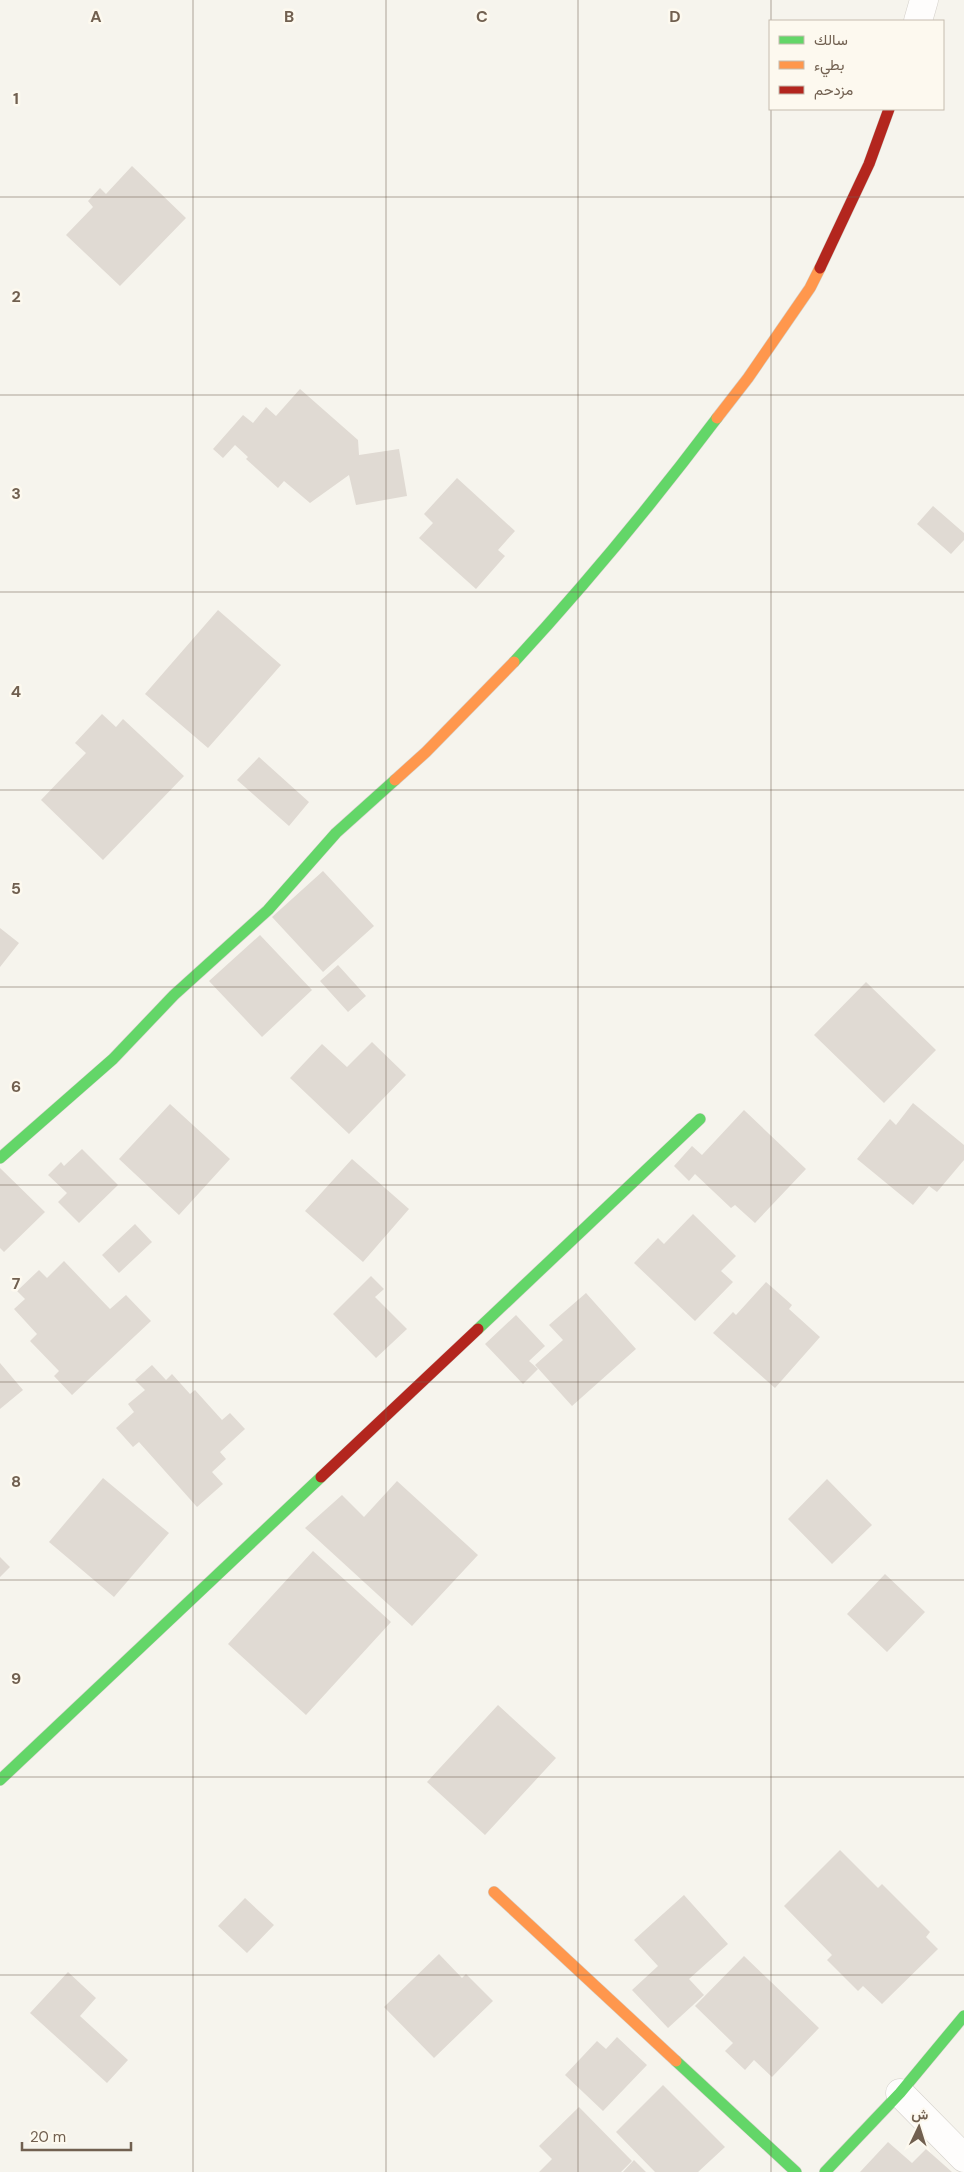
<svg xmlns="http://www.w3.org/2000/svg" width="964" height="2172" viewBox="0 0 964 2172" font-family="'DM Sans',Vazirmatn,sans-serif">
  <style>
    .building { fill: #e0dad3 }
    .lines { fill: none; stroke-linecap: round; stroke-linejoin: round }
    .street-casing { stroke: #d4d0ca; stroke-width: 29 }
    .fast-casing { stroke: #d3cfc9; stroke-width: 12 }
    .slow-casing { stroke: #d3cfc9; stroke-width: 12 }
    .jam-casing { stroke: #d3cfc9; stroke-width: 12 }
    .street { stroke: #fefdfc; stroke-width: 28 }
    .fast { stroke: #63d668; stroke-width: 11 }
    .slow { stroke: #ff974d; stroke-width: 11 }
    .jam { stroke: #b3261e; stroke-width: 11 }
    .grid { fill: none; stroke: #716050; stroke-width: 1; stroke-opacity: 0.55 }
    .grid-label { font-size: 16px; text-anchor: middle; font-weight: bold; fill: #716050; stroke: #fdf9ef; stroke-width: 5; stroke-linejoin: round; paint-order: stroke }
  </style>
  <rect width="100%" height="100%" fill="#f6f4ed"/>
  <!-- building -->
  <path class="building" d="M132,166L186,218L120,286L66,235L93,207L88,201L100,188L106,194Z
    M300,389L358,440L359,455L399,449L407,496L356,505L349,475L310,503L284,481L278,488L246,459L248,457L235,445L223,458L213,449L243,415L253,423L266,407L276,416Z
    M457,478L515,531L498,550L505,556L476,589L419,538L433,523L424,514Z
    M933,506L964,533V540L951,554L917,524Z
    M218,610L281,665L208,748L145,694Z
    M102,714L116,727L123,719L184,776L103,860L41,800L86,753L75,743Z
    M259,757L309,802L289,826L237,780Z
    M323,871L374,926L323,972L272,917Z
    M0,928L19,943L0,967Z
    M260,935L312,990L262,1037L209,981Z
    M338,965L366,996L348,1012L320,981Z
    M866,982L936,1050L884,1103L814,1035Z
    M372,1042L406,1075L349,1134L290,1078L322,1044L347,1067Z
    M913,1103L964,1145V1160L937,1192L929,1186L913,1205L857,1159L890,1119L896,1125Z
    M170,1104L230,1159L179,1215L119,1159Z
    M744,1110L806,1169L755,1223L735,1205L731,1208L695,1174L689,1181L674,1166L692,1146L702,1155Z
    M82,1149L118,1185L79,1223L58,1202L67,1193L48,1175L61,1162L64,1166Z
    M352,1159L409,1209L363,1262L305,1211Z
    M0,1168L45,1212L4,1252L0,1248Z
    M693,1214L736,1256L721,1271L733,1282L695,1321L634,1263L658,1238L664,1244Z
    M135,1224L152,1242L119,1273L102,1255Z
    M64,1261L110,1309L126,1295L151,1321L72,1395L54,1376L59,1371L30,1341L37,1334L14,1309L25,1299L17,1291L39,1270L47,1278Z
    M371,1276L384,1289L375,1297L407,1329L376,1358L333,1314Z
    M766,1282L792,1305L789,1309L820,1337L775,1388L713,1333L733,1312L736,1315Z
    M586,1293L636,1349L572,1406L535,1365L563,1340L549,1325Z
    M516,1315L545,1346L529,1361L538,1369L523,1384L485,1344Z
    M0,1363L23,1390L0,1409Z
    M152,1365L166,1380L172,1374L190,1394L195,1390L222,1420L230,1413L245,1429L220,1452L226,1459L212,1472L223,1484L197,1507L139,1442L133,1447L116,1428L134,1412L128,1404L145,1390L135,1380Z
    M103,1478L169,1533L114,1597L49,1542Z
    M827,1479L872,1525L832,1564L788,1519Z
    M397,1481L478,1555L412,1626L305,1528L342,1495L364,1517Z
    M313,1551L391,1622L306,1715L228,1644Z
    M0,1557L10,1567L0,1577Z
    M885,1574L925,1612L887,1652L847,1614Z
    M498,1705L556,1758L485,1835L427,1782Z
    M840,1850L878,1888L882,1884L930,1932L926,1937L938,1949L882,2004L863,1986L858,1991L827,1960L832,1955L784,1906Z
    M684,1895L728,1944L689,1979L704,1995L668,2028L632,1990L658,1966L634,1940Z
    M245,1898L274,1925L247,1953L218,1926Z
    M439,1954L462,1978L466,1974L493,2001L434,2058L384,2007Z
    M744,1956L819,2028L772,2077L754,2060L745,2070L725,2051L733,2043L695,2006Z
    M68,1972L96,1998L80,2016L128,2060L107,2083L30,2013Z
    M617,2037L647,2065L603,2111L565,2075L597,2041L606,2049Z
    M663,2085L725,2147L698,2172H655L616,2132Z
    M579,2107L632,2161L621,2172H539L552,2159L539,2146Z
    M888,2142L912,2163L926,2149L952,2172H860Z
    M634,2160L646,2172H623Z"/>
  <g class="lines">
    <!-- street casing -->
    <g class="street-casing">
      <path id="street" d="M918,21L924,0
        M900,2093L964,2158"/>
    </g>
    <!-- fast casing -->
    <g class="fast-casing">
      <path id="fast" d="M514,662C586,584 653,503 717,418
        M0,1158L113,1059L174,995L268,910L336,833L395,780
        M478,1329L700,1119
        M0,1780L321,1477
        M676,2061L796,2172
        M825,2172L900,2093L964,2016"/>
    </g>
    <!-- slow casing -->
    <g class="slow-casing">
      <path id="slow" d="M717,418L748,378L810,288L820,268
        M395,780L426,752L514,662
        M494,1892L676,2061"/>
    </g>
    <!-- jam casing -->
    <g class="jam-casing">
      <path id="jam" d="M820,268L869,164L889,109
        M321,1477L478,1329"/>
    </g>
    <!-- street -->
    <use href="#street" class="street"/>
    <!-- fast -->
    <use href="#fast" class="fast"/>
    <!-- slow -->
    <use href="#slow" class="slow"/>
    <!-- jam -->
    <use href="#jam" class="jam"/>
  </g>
  <!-- grid -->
  <path class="grid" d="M193,0V2172M386,0V2172M578,0V2172M771,0V21M771,109V2172M0,197H964M0,395H964M0,592H964M0,790H964M0,987H964M0,1185H964M0,1382H964M0,1580H964M0,1777H964M0,1975H964"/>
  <g class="grid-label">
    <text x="96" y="22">A</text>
    <text x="289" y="22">B</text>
    <text x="482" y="22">C</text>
    <text x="675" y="22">D</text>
    <text x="16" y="104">1</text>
    <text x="16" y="302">2</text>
    <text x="16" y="499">3</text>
    <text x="16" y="697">4</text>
    <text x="16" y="894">5</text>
    <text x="16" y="1092">6</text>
    <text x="16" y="1289">7</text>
    <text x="16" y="1487">8</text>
    <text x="16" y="1684">9</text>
  </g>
  <!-- legend -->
  <rect x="769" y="20" width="175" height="90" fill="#fdf9ef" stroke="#c5bcaf"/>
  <rect x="779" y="36" width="25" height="8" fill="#63d668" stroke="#c5bcaf"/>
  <text x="814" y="45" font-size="15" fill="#716050">سالك</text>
  <rect x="779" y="61" width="25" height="8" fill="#ff974d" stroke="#c5bcaf"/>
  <text x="814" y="70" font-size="15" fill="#716050">بطيء</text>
  <rect x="779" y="86" width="25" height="8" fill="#b3261e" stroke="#c5bcaf"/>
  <text x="814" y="95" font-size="15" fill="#716050">مزدحم</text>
  <!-- north arrow -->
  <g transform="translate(919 2127) rotate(4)" stroke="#fdf9ef" stroke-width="4" paint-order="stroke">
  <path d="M0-4L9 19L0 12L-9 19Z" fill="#716050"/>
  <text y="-8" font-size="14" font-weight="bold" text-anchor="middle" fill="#716050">ش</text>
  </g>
  <!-- scale -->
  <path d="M22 2142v8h109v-8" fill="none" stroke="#716050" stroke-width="2.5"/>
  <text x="30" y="2142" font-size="15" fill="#716050" stroke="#fdf9ef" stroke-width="4" paint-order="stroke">20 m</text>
</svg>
